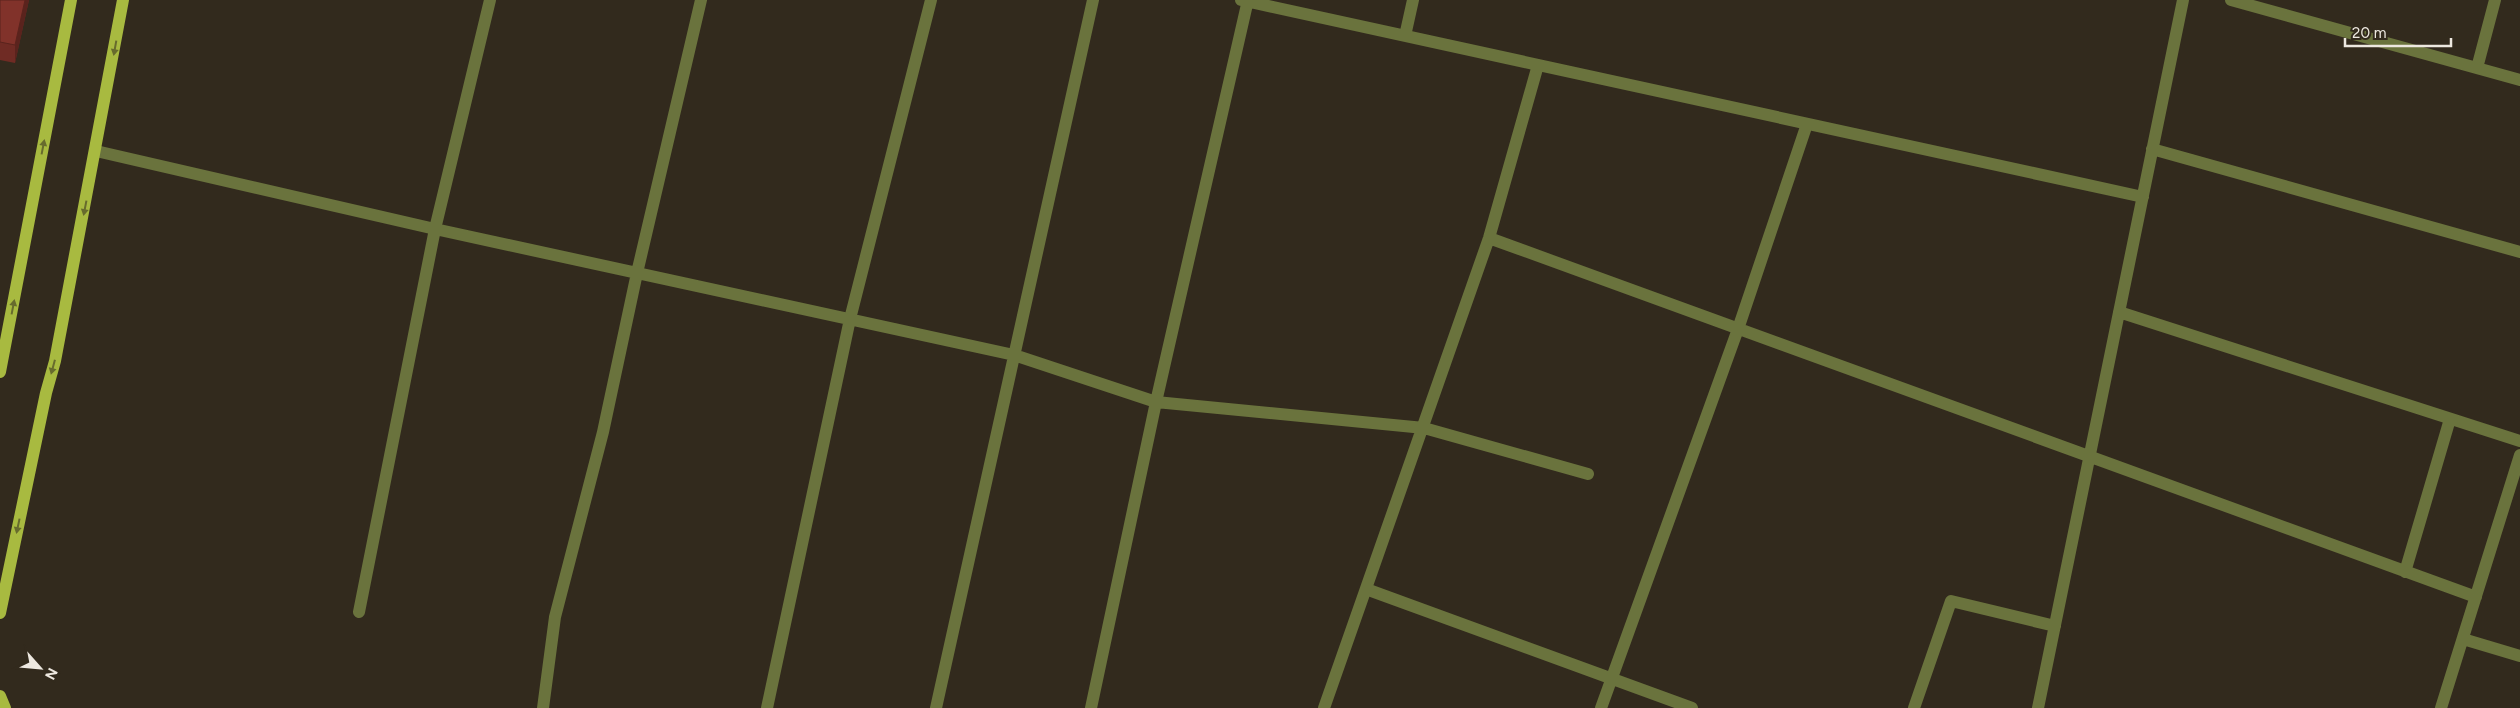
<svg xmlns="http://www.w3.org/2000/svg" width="2520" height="708" viewBox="0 0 2520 708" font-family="Figtree,sans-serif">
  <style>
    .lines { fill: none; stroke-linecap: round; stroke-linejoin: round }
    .minor { stroke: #6a733d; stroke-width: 12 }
    .major { stroke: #a8ba40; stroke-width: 12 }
    .wall { fill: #6f2b24 }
    .shaded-wall { fill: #5a231d }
    .building { fill: #81322a; stroke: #5a231d }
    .oneway { fill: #676b2d }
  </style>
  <rect width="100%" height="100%" fill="#322a1d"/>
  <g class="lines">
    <!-- minor -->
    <path class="minor" d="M1241,0L2143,197
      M2231,0L2520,80
      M1405,36L1413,0
      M2477,68L2495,0
      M2152,149L2520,252
      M96,151L435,229L1014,355L1156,402L1424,428L1588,474
      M1489,238L2476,597
      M2119,312L2520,441
      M2405,572L2450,419
      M1366,589L1692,708
      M359,612L435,229L490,0
      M2463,639L2520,656
      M543,708L555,617L603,432L637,273L701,0
      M767,708L850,319L931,0
      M936,708L1093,0
      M1091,708L1156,402L1248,0
      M1324,708L1489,238L1538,65
      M1601,708L1738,329L1807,124
      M1914,708L1951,601L2055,626
      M2038,708L2183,0
      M2441,708L2520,455"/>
    <!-- major -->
    <path class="major" d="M0,372L71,0
      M0,613L46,393L55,361L123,0
      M0,696L5,708"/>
  </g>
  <!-- wall -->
  <path class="wall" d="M0,0H29L15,63L0,60Z"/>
  <!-- shaded-wall -->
  <path class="shaded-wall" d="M25,0H29L15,63V45Z"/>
  <!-- building -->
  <path class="building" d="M0,0H25L15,45L0,42Z"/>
  <!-- one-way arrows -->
  <defs><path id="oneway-solid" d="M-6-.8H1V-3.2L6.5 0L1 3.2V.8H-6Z" transform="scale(1.25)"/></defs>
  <g class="oneway">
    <use href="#oneway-solid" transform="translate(115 48) rotate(100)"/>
    <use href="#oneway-solid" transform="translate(43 147) rotate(-79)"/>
    <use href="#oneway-solid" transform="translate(85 208) rotate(101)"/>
    <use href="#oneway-solid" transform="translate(13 307) rotate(-79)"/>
    <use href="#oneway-solid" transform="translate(53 367) rotate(105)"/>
    <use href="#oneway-solid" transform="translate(18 526) rotate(102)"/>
  </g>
  <!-- north arrow -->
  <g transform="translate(40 668) rotate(117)" stroke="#322a1d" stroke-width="4" paint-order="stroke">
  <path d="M0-4L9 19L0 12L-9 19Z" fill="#ede8e0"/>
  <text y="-8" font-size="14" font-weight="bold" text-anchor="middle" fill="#ede8e0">N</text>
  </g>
  <!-- scale -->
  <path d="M2345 38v8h106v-8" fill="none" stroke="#ede8e0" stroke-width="2.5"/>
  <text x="2352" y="38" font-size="15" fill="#ede8e0" stroke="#322a1d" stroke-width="4" paint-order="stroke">20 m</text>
</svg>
